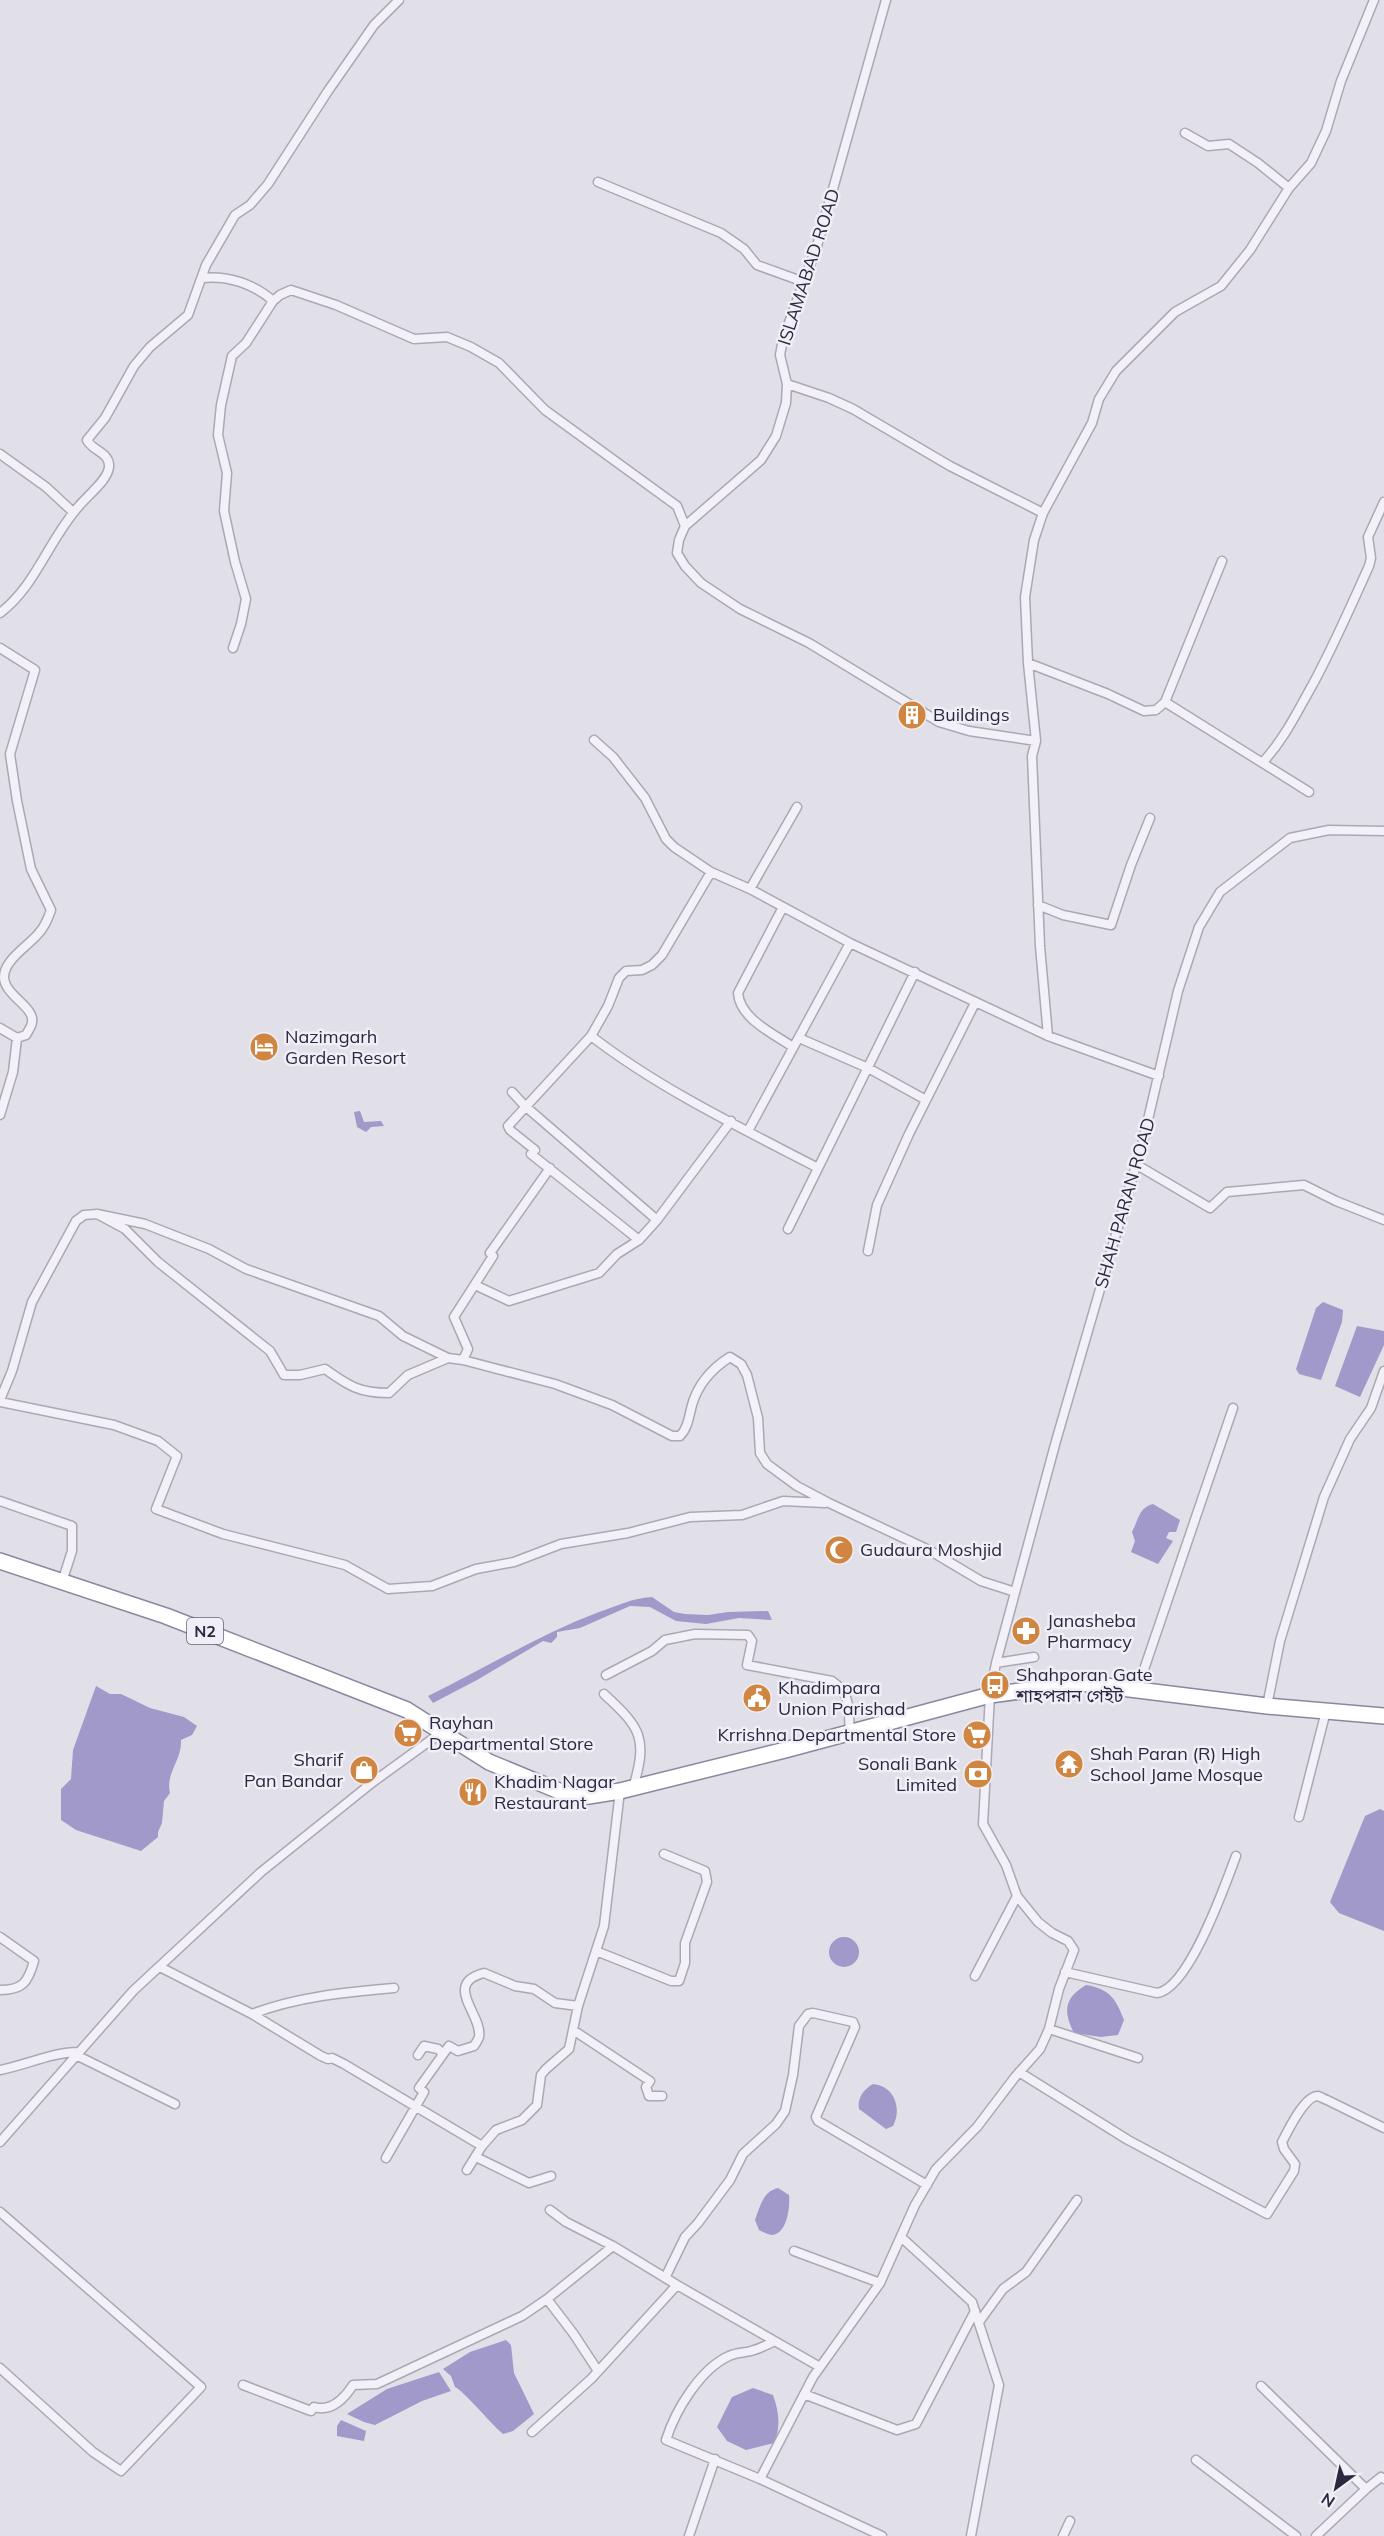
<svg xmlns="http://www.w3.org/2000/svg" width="1384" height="2536" viewBox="0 0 1384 2536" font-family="Mulish,'Noto Sans Bengali',sans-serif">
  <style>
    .water { fill: #a099c9 }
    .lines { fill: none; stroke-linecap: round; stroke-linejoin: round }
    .street-casing { stroke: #aba8b6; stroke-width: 11 }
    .highway-casing { stroke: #8c869f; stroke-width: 18 }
    .street { stroke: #f3f1f7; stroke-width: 8 }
    .highway { stroke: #fff; stroke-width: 15 }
    .labels { text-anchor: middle; stroke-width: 5; stroke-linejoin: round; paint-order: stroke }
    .shield { fill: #f0eef6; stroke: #686377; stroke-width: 1.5 }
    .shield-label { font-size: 16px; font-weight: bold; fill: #2e2740 }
    .street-label { font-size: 18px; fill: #2e2740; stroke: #f0eef6 }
    .poi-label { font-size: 18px; fill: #2e2740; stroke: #f0eef6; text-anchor: start }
  </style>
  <rect width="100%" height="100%" fill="#e1dfe8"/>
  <!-- water -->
  <path class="water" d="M360,1111L364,1122L381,1121L384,1126L371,1127L366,1132L357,1127L354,1112Z
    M1323,1302L1343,1310L1342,1322L1321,1380L1299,1374L1296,1369L1316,1308Z
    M1357,1326L1384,1331V1345L1360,1397L1335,1386Z
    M1153,1504L1180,1520L1176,1532H1169L1166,1538L1173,1541L1158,1564L1131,1552L1135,1541L1132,1532C1138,1521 1139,1507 1153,1504Z
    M652,1597L674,1612L685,1614L708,1615L728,1612L768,1611L772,1620L739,1618L706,1624L676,1621L650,1607L630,1606L580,1628L557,1632V1637L551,1643L543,1641L477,1680L433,1703L428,1696C486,1668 538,1635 599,1612C617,1606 632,1598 652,1597Z
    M96,1686L110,1694H121L150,1708L184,1717L197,1726L192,1735L181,1740C182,1761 165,1773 170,1793L164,1801L162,1823L158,1832V1837L141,1851L76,1830L61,1820V1789L71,1779L73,1750Z
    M1380,1809L1384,1811V1931L1339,1913L1330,1902L1365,1816Z
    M829 1952a15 15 0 1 1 30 0a15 15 0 1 1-30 0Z
    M1086,1985C1110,1989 1116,1999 1124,2020L1118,2035L1101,2037L1074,2033C1063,2011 1064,1998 1086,1985Z
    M873,2084C895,2086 902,2109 893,2126L886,2129L859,2109C857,2098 864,2089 873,2084Z
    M778,2188L789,2195C790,2206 788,2232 773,2235C769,2235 763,2232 759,2230L755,2220C760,2207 763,2191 778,2188Z
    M506,2340L511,2345L514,2373L534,2414L513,2431L503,2434C491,2424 464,2391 455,2387L451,2376L443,2369L470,2352Z
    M439,2372L451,2391L422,2401L375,2425L364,2422L347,2414L387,2389Z
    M753,2388L773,2395C779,2412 781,2426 774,2443L746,2450L727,2441L717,2427L732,2397Z
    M341,2420L366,2431L364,2441L337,2436V2426Z"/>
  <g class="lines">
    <!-- street casing -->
    <g class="street-casing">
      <path id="street" d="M886,0L817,246L783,339L780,355L787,384L786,403L776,436L761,460L685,526L679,540L677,553L685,566L701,583L740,609L809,643L939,722L969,731L1036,741
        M1185,133L1208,146L1229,144L1258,163L1289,188
        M598,182L721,233L744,249L757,265L804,282
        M202,278C228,275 254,284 273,301
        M787,384L829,398L853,409L950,466L1043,513
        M0,454L46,487L73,512
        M0,613C36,586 49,539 79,506C87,496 108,480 109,467C110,452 92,451 87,440L105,418L134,366L150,347L188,315L206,265L235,215L250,205L268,184L328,91L374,25L399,0
        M0,648L35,670L10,754L17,801L31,869L51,910C48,919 45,927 38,934C28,946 4,960 4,977C4,995 35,1007 32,1022C32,1026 28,1031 26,1035L17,1038L13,1072L0,1115
        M233,648L241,624L246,599L235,562L224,511L227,473L218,435L221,405L232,356L246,343L273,301L280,295L291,290L336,305L414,339L447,337L471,347L499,363L545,410L677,506L685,526
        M1028,663L1108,694L1144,711L1156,710L1165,702L1222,561
        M1165,702L1309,792
        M594,740L613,757L645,798L666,839L674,847L711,872L750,889L850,943L1048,1036L1159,1076
        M1263,762C1285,738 1297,712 1313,684C1334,645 1351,606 1369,566L1371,558L1368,537L1384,502
        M750,889L797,807
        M1038,905L1063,915L1111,925L1131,865L1150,818
        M783,907L738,993C740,1019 774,1034 793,1047
        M0,1028L17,1038
        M591,1036C660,1089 741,1128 818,1168
        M1048,1036L1040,946L1032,756L1036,741L1028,663L1025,597L1034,540L1043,513L1092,423L1099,399L1116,371L1175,312L1221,286L1250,250L1289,188L1311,163L1326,131L1341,81L1374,0
        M799,1038L868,1068L926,1100
        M512,1092L525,1106L657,1220
        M748,1131L850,943
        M1137,1165L1210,1208L1227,1192L1304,1185L1336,1201L1384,1220
        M97,1214L125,1229L158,1262L270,1351L284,1375H300L325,1369C349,1386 359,1393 389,1393L408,1375L448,1358L463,1360L555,1384L612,1405L672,1436H680C688,1428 689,1416 692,1405C698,1384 711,1369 730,1357L741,1364L747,1375L758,1418L760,1453L767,1464L797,1486L829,1503L929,1550L981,1581L1015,1592
        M788,1229L915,972
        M639,1240L531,1154L535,1150L510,1130L508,1126L591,1036L608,1006L619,978L626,971L642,970L652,965L662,955L711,872
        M868,1251L877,1205L909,1134L975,1003
        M475,1285L509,1301L599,1273L617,1254L639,1240L657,1220L731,1121
        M463,1360L468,1349L454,1317L493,1256L490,1253L550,1168
        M0,1400L12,1371L32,1302L76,1221L84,1215L97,1214L145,1224L209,1249L246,1269L379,1316L403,1336L448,1358
        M0,1402L114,1425L158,1441L177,1456L156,1509L223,1534L345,1565L388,1589L432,1586L476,1569L514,1562L561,1544L628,1533L690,1517L742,1515L783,1501L825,1503
        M0,1501L72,1526V1551L62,1582
        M996,1663L1034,1657
        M606,1675L652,1651L665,1640L695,1634L748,1635L752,1641L747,1665L832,1681C852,1694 848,1711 850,1733
        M1137,1690L1233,1408
        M604,1694C641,1728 648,1738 633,1788
        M1267,1706L1280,1641L1324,1497L1350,1439L1371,1408L1384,1371
        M1299,1817L1326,1711
        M0,1937L34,1961C28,1983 22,1990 0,1990
        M596,1951L671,1981H679L685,1963V1943L707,1882L705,1871L664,1854
        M160,1967L252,2014C296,1997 346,1992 394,1988
        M1065,1972L1157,1993C1189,1989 1225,1885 1236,1856
        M975,1976L1017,1896
        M252,2014L321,2056L328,2059L332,2058L344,2064L482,2146
        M1049,2029L1138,2058
        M573,2030L650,2081L646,2087L649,2096H662
        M76,2055L175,2104
        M418,2055L424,2046L438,2049L443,2054
        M0,2070C26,2065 53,2052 79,2052
        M1019,2072L1128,2140L1267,2214L1294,2171L1295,2164L1284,2149L1282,2142C1288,2131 1304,2096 1318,2096C1321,2097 1324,2099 1327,2100L1384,2128
        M0,2142L133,1991L261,1872L373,1782L442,1732
        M476,2157L529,2183L551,2176
        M386,2158L424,2092L419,2088L449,2046L458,2051L474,2046C476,2043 478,2040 479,2037C483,2015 442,1984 484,1973L515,1986L534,1989L555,2003L578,2006
        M467,2170L482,2146L496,2130L522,2120L537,2105L541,2075L546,2069L569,2049L578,2006L604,1926L620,1791
        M550,2210L566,2222L613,2246L677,2285
        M0,2212L201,2387L121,2471L93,2452L0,2368
        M901,2237L972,2302L999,2385L971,2536
        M794,2251L880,2283
        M665,2278L685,2237L698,2223L730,2180L743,2154L776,2124L785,2111L793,2075L799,2026L808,2014L813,2013L853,2022L855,2027L816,2117L818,2121L927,2185
        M547,2299L573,2333L598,2371
        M979,2322L1003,2289L1026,2272L1077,2200
        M773,2342C766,2345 759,2349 751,2351C744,2353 737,2352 729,2356C700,2369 675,2411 666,2440L760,2479L882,2536
        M243,2385L311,2411L314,2407C331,2412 344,2399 353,2385L377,2384L522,2316L547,2299L613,2246
        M1261,2386L1366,2489L1381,2477L1384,2479
        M804,2394L897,2430L916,2424L975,2311
        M532,2432L591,2379L677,2285L820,2367
        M1196,2460L1296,2536
        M760,2479L813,2377L880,2283L915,2205L936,2169L977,2127L1015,2077L1040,2049L1049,2029L1059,1989L1074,1950L1068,1941L1052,1933L1038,1922L1017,1896L1006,1865L983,1824L990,1695L996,1663L1056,1441L1143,1141L1178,991L1199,927L1220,892L1290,838L1329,830L1384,831
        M689,2536L715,2459
        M1063,2536L1070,2521
        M1316,2536L1366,2489"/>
    </g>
    <!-- highway casing -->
    <g class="highway-casing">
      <path id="highway" d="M0,1561L166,1616L407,1710L489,1762L576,1798L620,1791L785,1750L990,1695L1081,1683L1267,1706L1384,1716"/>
    </g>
    <!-- street -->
    <use href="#street" class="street"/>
    <!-- highway -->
    <use href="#highway" class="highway"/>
  </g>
  <!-- icons -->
  <defs>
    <g id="building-disc" transform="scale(1.5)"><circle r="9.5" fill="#d08541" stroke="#f0eef6"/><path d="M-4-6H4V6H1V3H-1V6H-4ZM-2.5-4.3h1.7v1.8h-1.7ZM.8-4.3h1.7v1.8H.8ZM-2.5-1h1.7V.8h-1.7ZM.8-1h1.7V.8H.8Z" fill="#fff"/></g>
    <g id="hotel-disc" transform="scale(1.5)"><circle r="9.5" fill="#d08541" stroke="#f0eef6"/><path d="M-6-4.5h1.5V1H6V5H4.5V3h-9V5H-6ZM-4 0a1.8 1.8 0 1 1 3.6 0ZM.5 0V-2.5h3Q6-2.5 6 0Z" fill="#fff"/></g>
    <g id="mosque-disc" transform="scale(1.5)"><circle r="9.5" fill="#d08541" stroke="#f0eef6"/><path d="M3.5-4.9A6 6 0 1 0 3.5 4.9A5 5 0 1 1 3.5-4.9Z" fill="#fff"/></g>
    <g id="pharmacy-disc" transform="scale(1.5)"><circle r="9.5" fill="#d08541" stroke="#f0eef6"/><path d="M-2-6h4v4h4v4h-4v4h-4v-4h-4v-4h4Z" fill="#fff"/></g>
    <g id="bus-disc" transform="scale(1.5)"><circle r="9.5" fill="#d08541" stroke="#f0eef6"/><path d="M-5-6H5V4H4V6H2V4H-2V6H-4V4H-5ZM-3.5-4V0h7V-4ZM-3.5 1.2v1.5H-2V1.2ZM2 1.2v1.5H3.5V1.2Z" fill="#fff"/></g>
    <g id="civic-disc" transform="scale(1.5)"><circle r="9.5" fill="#d08541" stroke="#f0eef6"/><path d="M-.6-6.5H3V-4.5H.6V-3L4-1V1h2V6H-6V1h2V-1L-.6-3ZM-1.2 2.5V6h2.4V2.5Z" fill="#fff"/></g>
    <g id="supermarket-disc" transform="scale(1.5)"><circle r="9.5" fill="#d08541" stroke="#f0eef6"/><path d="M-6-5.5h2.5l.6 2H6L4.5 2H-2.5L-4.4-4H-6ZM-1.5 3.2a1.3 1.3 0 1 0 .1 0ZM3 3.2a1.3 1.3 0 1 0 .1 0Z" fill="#fff"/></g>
    <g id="temple-disc" transform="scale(1.5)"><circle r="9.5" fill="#d08541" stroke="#f0eef6"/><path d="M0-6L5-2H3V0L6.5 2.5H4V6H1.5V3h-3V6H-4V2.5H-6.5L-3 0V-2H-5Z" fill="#fff"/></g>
    <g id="shop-disc" transform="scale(1.5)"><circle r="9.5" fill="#d08541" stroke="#f0eef6"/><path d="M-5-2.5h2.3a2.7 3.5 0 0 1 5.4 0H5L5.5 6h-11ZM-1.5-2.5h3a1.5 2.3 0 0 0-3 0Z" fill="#fff"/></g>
    <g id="bank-disc" transform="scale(1.5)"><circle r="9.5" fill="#d08541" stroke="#f0eef6"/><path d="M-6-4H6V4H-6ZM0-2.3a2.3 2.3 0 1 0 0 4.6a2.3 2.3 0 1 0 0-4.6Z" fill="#fff"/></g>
    <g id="restaurant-disc" transform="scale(1.5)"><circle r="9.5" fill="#d08541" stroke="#f0eef6"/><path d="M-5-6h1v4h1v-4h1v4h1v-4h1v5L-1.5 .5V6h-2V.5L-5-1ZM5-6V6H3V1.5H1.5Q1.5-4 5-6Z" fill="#fff"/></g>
  </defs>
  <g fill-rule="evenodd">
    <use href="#building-disc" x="912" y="715"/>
    <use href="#hotel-disc" x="264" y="1047"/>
    <use href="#mosque-disc" x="839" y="1550"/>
    <use href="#pharmacy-disc" x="1026" y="1631"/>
    <use href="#bus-disc" x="995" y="1685"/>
    <use href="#civic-disc" x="757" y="1698"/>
    <use href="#supermarket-disc" x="408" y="1733"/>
    <use href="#supermarket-disc" x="977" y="1735"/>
    <use href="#temple-disc" x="1069" y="1764"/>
    <use href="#shop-disc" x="364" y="1770"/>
    <use href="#bank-disc" x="978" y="1774"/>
    <use href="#restaurant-disc" x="473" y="1792"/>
  </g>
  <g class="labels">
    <!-- shield labels -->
    <rect class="shield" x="187" y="1618" width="36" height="26" rx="4.5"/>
    <g class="shield-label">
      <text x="205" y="1637">N2</text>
    </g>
    <!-- street labels -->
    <g class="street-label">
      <text transform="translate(809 267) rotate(-72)" y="6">ISLAMABAD ROAD</text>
      <text transform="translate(1125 1203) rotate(-74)" y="6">SHAH PARAN ROAD</text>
    </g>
    <!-- poi labels -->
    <g class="poi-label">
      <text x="933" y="721">Buildings</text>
      <text x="285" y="1043">Nazimgarh<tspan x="285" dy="21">Garden Resort</tspan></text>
      <text x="860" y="1556">Gudaura Moshjid</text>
      <text x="1047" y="1627">Janasheba<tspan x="1047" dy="21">Pharmacy</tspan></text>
      <text x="1016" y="1681">Shahporan Gate<tspan x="1016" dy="21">শাহপরান গেইট</tspan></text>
      <text x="778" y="1694">Khadimpara<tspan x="778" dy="21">Union Parishad</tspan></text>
      <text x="429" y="1729">Rayhan<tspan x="429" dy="21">Departmental Store</tspan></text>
      <text x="956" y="1741" text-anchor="end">Krrishna Departmental Store</text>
      <text x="1090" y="1760">Shah Paran (R) High<tspan x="1090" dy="21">School Jame Mosque</tspan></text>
      <text x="343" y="1766" text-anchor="end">Sharif<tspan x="343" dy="21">Pan Bandar</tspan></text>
      <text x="957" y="1770" text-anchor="end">Sonali Bank<tspan x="957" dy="21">Limited</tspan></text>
      <text x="494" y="1788">Khadim Nagar<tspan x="494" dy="21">Restaurant</tspan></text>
    </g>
  </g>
  <!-- north arrow -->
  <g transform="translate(1336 2488) rotate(213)" stroke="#f0eef6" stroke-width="4.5" paint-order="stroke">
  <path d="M0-4.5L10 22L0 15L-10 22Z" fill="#2e2740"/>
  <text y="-9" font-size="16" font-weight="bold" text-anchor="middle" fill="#2e2740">N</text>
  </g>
</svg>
